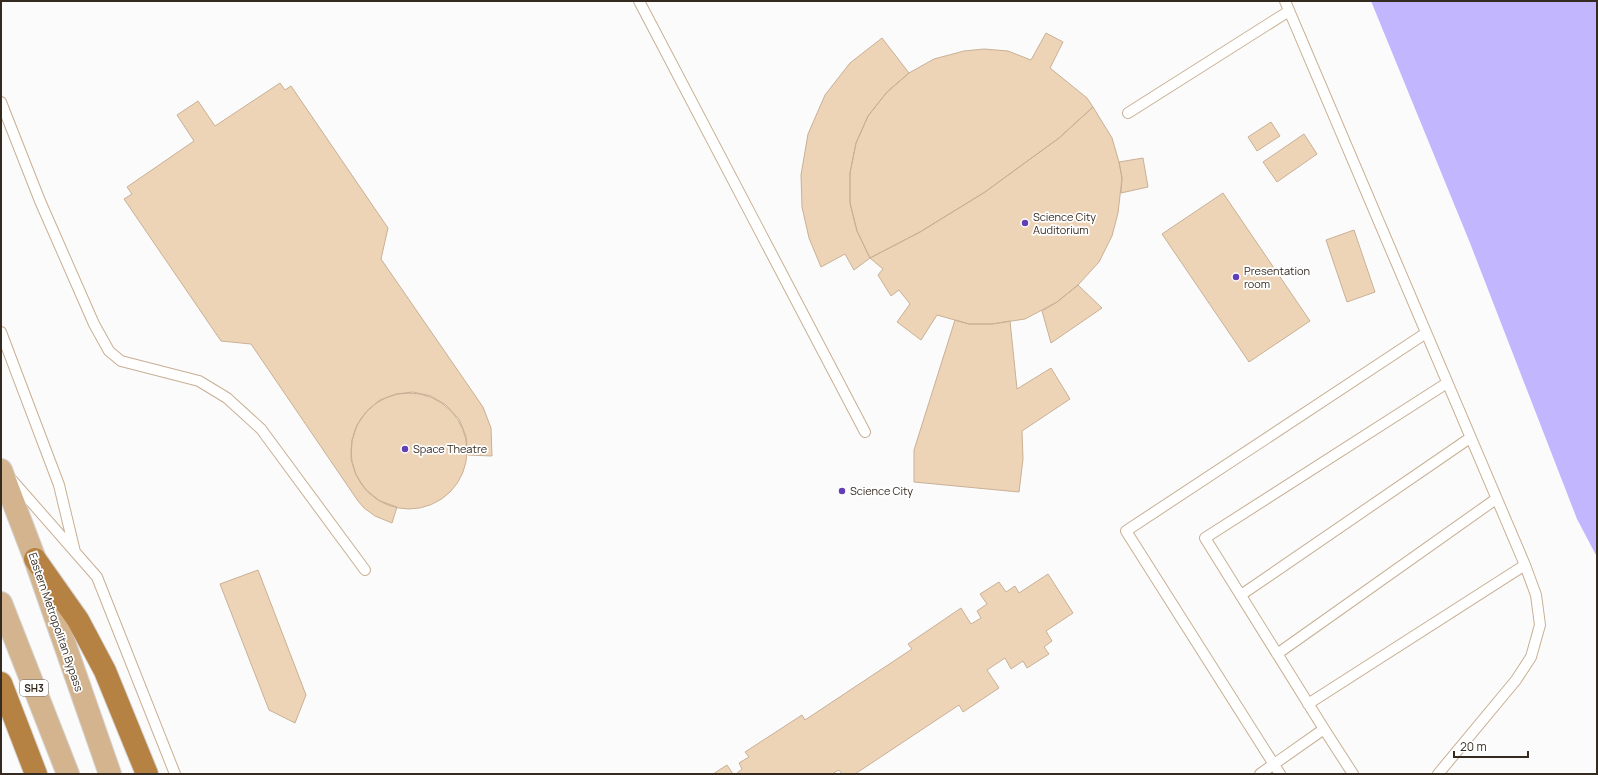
<svg xmlns="http://www.w3.org/2000/svg" width="1598" height="775" viewBox="0 0 1598 775" font-family="Manrope,sans-serif">
  <style>
    .water { fill: #c2b6ff }
    .building { fill: #eed4b7; stroke: #c9b095 }
    .lines { fill: none; stroke-linecap: round; stroke-linejoin: round }
    .service-casing { stroke: #c8af93; stroke-width: 12 }
    .primary-casing { stroke: #d6d4d2; stroke-width: 24 }
    .motorway-casing { stroke: #d6d4d2; stroke-width: 24 }
    .service { stroke: #fff; stroke-width: 10 }
    .primary { stroke: #d3b48e; stroke-width: 22 }
    .motorway { stroke: #b58243; stroke-width: 22 }
    .poi-dot { fill: #623eb7; stroke: #fff; stroke-width: 1.5 }
    .labels { text-anchor: middle; stroke-width: 3.5; stroke-linejoin: round; paint-order: stroke }
    .shield { fill: #fff; stroke: #716a62; stroke-width: 1 }
    .shield-label { font-size: 10px; font-weight: bold; fill: #342a1f }
    .poi-label { font-size: 11px; fill: #342a1f; stroke: #fff; text-anchor: start }
    .street-label { font-size: 11px; fill: #342a1f; stroke: #fff }
  </style>
  <rect width="100%" height="100%" fill="#fbfbfb"/>
  <!-- water -->
  <path class="water" d="M1371,1H1597V557L1577,519L1470,243Z"/>
  <!-- building -->
  <path class="building" d="M1046,33L1063,42L1050,68L1087,98L1093,107L1059,138L985,192L920,232L870,258L857,231L850,203V173L856,143L868,116L887,92L909,73L934,59L964,51L984,49L1008,51L1031,60Z
    M882,38L909,73L887,92L868,116L856,143L850,173V203L857,231L870,258L854,270L845,254L821,267L809,238L802,207L801,175L808,134L825,95L850,63Z
    M280,83L285,90L291,86L388,228L381,259L483,407L491,428L492,456L468,455L466,436L459,419L446,405L431,396L413,392L396,394L380,400L367,411L357,425L352,441L351,459L356,475L366,490L380,501L397,507L392,523L375,516L364,508L358,501L251,344L221,341L124,199L132,194L127,187L194,141L177,115L198,101L215,126Z
    M1093,107L1112,138L1119,162L1122,178L1118,213L1112,236L1099,262L1078,285L1057,302L1025,319L992,324H969L937,315L921,340L897,322L910,304L899,290L891,296L878,275L883,269L870,258L920,232L985,192L1059,138Z
    M1271,122L1280,136L1257,151L1248,137Z
    M1304,134L1317,154L1277,182L1263,162Z
    M1143,158L1148,187L1121,193L1122,178L1119,162Z
    M1223,193L1310,321L1249,362L1162,234Z
    M1354,230L1375,292L1347,302L1326,240Z
    M1078,285L1102,308L1051,343L1042,311L1057,302Z
    M955,320L969,324H992L1010,321L1017,389L1051,368L1070,399L1022,431L1023,459L1019,492L914,482V450Z
    M351 451a58 58 0 1 1 116 0a58 58 0 1 1-116 0Z
    M258,570L306,695L295,723L269,710L220,584Z
    M1048,574L1073,613L1046,631L1052,641L1044,647L1049,654L1027,668L1023,661L1011,669L1005,658L987,670L999,688L963,712L959,705L855,774H842L839,770L832,774H736L742,769L739,763L749,757L745,752L802,715L805,720L912,649L908,644L961,608L971,624L981,618L977,611L987,604L980,594L999,582L1006,592L1015,586L1019,593Z
    M727,765L733,774H713Z"/>
  <g class="lines">
    <!-- service casing -->
    <g class="service-casing">
      <path id="service" d="M639,1L865,432
        M1285,1L1525,565L1536,595L1540,625L1531,657L1516,680L1438,774
        M1,102L40,201L94,324L109,351L121,361L199,381L227,398L261,429L365,570
        M1128,113L1289,11
        M1,332L59,485L75,552
        M12,480L97,577L175,774
        M1241,595L1470,438
        M1277,654L1496,499
        M1308,704L1525,565
        M1260,774L1324,729
        M1280,774L1126,531L1426,333
        M1353,774L1324,729L1205,538L1447,383"/>
    </g>
    <!-- primary casing -->
    <g class="primary-casing">
      <path id="primary" d="M1,470L35,559L110,774
        M1,603L68,774"/>
    </g>
    <!-- motorway casing -->
    <g class="motorway-casing">
      <path id="motorway" d="M35,559L78,620L105,671L147,774
        M1,683L36,774"/>
    </g>
    <!-- service -->
    <use href="#service" class="service"/>
    <!-- primary -->
    <use href="#primary" class="primary"/>
    <!-- motorway -->
    <use href="#motorway" class="motorway"/>
  </g>
  <!-- markers -->
  <g class="poi-dot">
    <circle cx="1025" cy="223" r="4"/>
    <circle cx="1236" cy="277" r="4"/>
    <circle cx="405" cy="449" r="4"/>
    <circle cx="842" cy="491" r="4"/>
  </g>
  <g class="labels">
    <!-- shield labels -->
    <rect class="shield" x="20" y="680" width="28" height="16" rx="3"/>
    <g class="shield-label">
      <text x="34" y="692">SH3</text>
    </g>
    <!-- poi labels -->
    <g class="poi-label">
      <text x="1033" y="221">Science City<tspan x="1033" dy="13">Auditorium</tspan></text>
      <text x="1244" y="275">Presentation<tspan x="1244" dy="13">room</tspan></text>
      <text x="413" y="453">Space Theatre</text>
      <text x="850" y="495">Science City</text>
    </g>
    <!-- street labels -->
    <g class="street-label">
      <text transform="translate(56 622) rotate(71)" y="4">Eastern Metropolitan Bypass</text>
    </g>
  </g>
  <!-- border -->
  <rect width="1598" height="775" fill="none" stroke="#342a1f" stroke-width="4"/>
  <!-- scale -->
  <path d="M1454 751v6h74v-6" fill="none" stroke="#342a1f" stroke-width="2"/>
  <text x="1460" y="751" font-size="12" fill="#342a1f" stroke="#ffffff" stroke-width="3" paint-order="stroke">20 m</text>
</svg>
